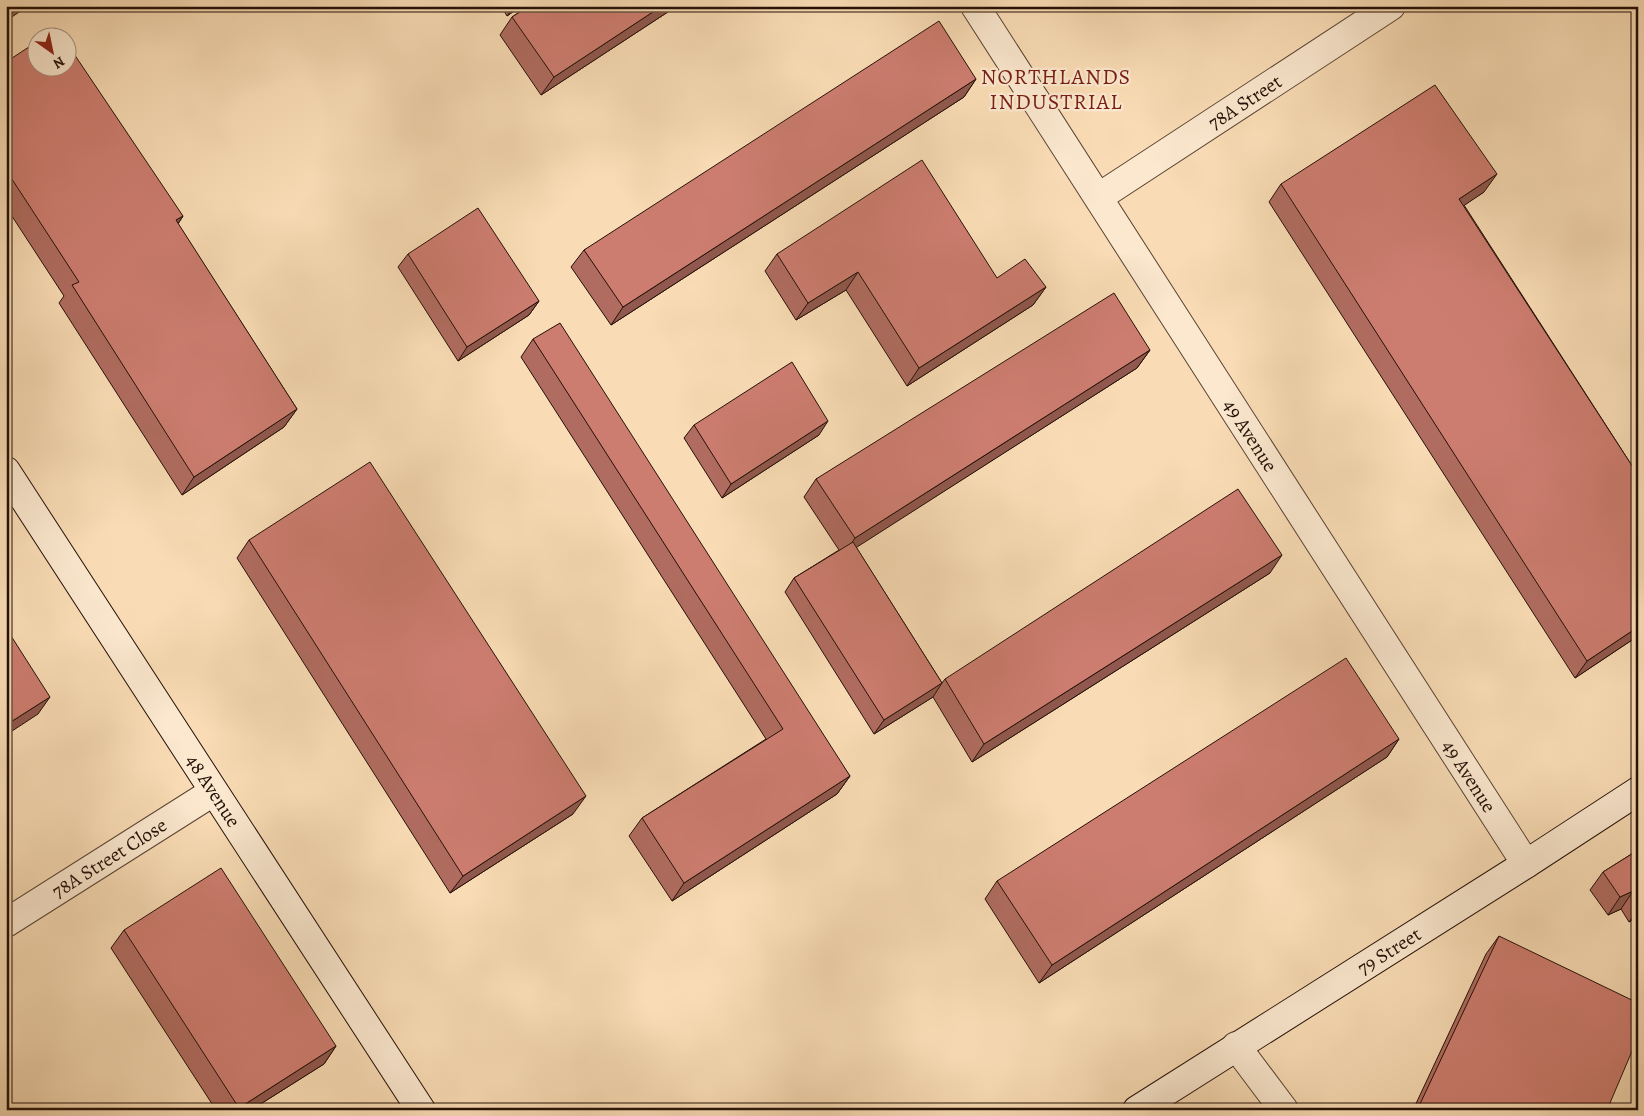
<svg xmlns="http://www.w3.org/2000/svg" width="1644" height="1116" viewBox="0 0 1644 1116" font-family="Alegreya,serif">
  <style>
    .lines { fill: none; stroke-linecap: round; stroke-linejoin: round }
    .street-casing { stroke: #594332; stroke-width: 30 }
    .secondary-casing { stroke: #241007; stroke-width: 30 }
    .street { stroke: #fbe8cf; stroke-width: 28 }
    .secondary { stroke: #fbe8cf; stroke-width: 28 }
    .wall { fill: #b06c60; stroke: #241007 }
    .shaded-wall { fill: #90584e; stroke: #241007 }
    .building { fill: #cd7d70; stroke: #241007 }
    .labels { text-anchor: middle; stroke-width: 4.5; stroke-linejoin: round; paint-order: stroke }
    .street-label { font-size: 20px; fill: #241007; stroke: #fbe8cf }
    .quarter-label { font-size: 22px; letter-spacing: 1px; fill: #7a1f14; stroke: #fbe8cf }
  </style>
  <rect width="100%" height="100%" fill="#f9dcb5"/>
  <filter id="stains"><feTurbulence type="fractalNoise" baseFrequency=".004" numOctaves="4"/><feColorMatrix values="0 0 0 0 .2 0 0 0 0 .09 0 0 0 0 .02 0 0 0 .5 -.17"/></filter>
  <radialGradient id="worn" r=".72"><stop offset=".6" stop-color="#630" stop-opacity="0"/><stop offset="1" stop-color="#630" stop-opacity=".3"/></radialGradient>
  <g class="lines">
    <!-- street casing -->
    <g class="street-casing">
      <g id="street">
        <path id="s1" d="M975,6L1526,864"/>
        <path id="s2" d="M1099,197L1391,6"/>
        <path id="s3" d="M6,923L213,792"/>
        <path d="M1236,1046L1284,1110"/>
      </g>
    </g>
    <!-- secondary casing -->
    <g class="secondary-casing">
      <g id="secondary">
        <path id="s4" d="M6,471L421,1110"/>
        <path id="s5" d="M1137,1110L1526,864L1638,791"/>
      </g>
    </g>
    <!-- street -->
    <use href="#street" class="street"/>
    <!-- secondary -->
    <use href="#secondary" class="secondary"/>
  </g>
  <!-- wall -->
  <path class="wall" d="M501,6H521L507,16Z
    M529,6H677L541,95L500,35L512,17Z
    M6,62L183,216L178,224L297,409L284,427L182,495L59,303L64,296L6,207Z
    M976,79L964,97L611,325L571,267L584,250Z
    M1281,184L1484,192L1464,205L1638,475V636L1575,678L1269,202Z
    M408,254L539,301L529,315L458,361L398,267Z
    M777,254L997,278L1046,287L1033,305L907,386L846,290L796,320L765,271Z
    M533,339L850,776L837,794L672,901L629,836L642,818L766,739L521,357Z
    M1150,350L1137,368L856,547L942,683L945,679L1270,573L972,762L933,697L874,734L785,592L794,578L839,550L804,497L816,479Z
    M694,425L819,435L722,498L684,438Z
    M249,540L573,814L450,893L237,558Z
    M1399,739L1387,757L1039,983L985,899L997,881Z
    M1638,850V916L1629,922L1621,909L1608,915L1590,890L1603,872Z
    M124,930L336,1046L324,1064L251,1110H216L111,948Z
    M1499,936L1607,1110H1413L1486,954Z"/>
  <!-- shaded-wall -->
  <path class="shaded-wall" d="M14,6H28L6,21V11Z
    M514,6H521L507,16Z
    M662,6H677L541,95L554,77Z
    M976,79L964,97L611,325L623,307Z
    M1497,174L1484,192L1447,217L1459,199Z
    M183,216L171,234L176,220Z
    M858,272L846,290L796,320L808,303Z
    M1046,287L1033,305L907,386L919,368Z
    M539,301L529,315L458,361L467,347Z
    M1150,350L1137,368L843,556L855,538Z
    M297,409L284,427L182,495L194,477Z
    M828,421L819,435L722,498L731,484Z
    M1282,555L1270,573L972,762L984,744Z
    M1638,627V636L1575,678L1587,661Z
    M942,683L933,697L874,734L884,720Z
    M50,697L38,714L6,735V725Z
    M1399,739L1387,757L1039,983L1052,965Z
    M850,776L837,794L672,901L684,883Z
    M586,796L573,814L450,893L463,876Z
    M1633,891L1621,909L1608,915L1620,897Z
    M1638,910V916L1629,922Z
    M336,1046L324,1064L251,1110H237L239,1108Z"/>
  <!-- building -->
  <path class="building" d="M6,6H14L6,11Z
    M529,6H662L554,77L512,17Z
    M939,21L976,79L623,307L584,250Z
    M56,28L62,38H42Z
    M38,41V68H68V45L183,216L176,220L297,409L194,477L72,285L79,282L6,170V62Z
    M1435,85L1497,174L1459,199L1638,475V627L1587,661L1281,184Z
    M922,160L997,278L1025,259L1046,287L919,368L858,272L808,303L777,254Z
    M478,208L539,301L467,347L408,254Z
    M1114,293L1150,350L855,538L816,479Z
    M560,323L850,776L684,883L642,818L783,729L533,339Z
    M792,362L828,421L731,484L694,425Z
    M370,462L586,796L463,876L249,540Z
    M1238,489L1282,555L984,744L945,679Z
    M853,542L942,683L884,720L794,578Z
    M6,628L50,697L6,725Z
    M1346,658L1399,739L1052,965L997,881Z
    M1638,850V898L1633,891L1620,897L1603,872Z
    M221,868L336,1046L239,1108L124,930Z
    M1499,936L1638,1003V1037L1607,1110H1433L1420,1104Z"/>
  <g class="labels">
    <!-- street labels -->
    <g class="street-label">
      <text dy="7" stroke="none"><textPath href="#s2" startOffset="174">78A Street</textPath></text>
      <text dy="7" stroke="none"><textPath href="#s1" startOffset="510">49 Avenue</textPath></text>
      <text dy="7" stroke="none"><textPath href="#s1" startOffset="915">49 Avenue</textPath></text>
      <text dy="7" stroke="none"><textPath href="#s4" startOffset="381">48 Avenue</textPath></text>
      <text dy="7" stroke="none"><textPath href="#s3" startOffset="122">78A Street Close</textPath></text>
      <text dy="7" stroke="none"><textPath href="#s5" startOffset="298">79 Street</textPath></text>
    </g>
    <!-- quarter labels -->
    <g class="quarter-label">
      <text x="1056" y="84">NORTHLANDS<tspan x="1056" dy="25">INDUSTRIAL</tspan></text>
    </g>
  </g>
  <!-- margin -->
  <rect width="1644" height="1116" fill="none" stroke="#f9dcb5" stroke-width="25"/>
  <rect x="8" y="8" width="1629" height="1101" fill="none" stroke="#241007" stroke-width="2.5"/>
  <rect x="12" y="12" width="1619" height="1091" fill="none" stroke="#241007"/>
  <!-- north arrow -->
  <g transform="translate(52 52) rotate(147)"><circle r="24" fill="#fbe8cf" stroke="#a5927f"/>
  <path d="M0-4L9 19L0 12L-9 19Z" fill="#8f2418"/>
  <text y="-8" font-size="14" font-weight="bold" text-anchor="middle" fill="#241007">N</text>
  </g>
  <rect width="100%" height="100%" filter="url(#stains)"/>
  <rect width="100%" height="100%" fill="url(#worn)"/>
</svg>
